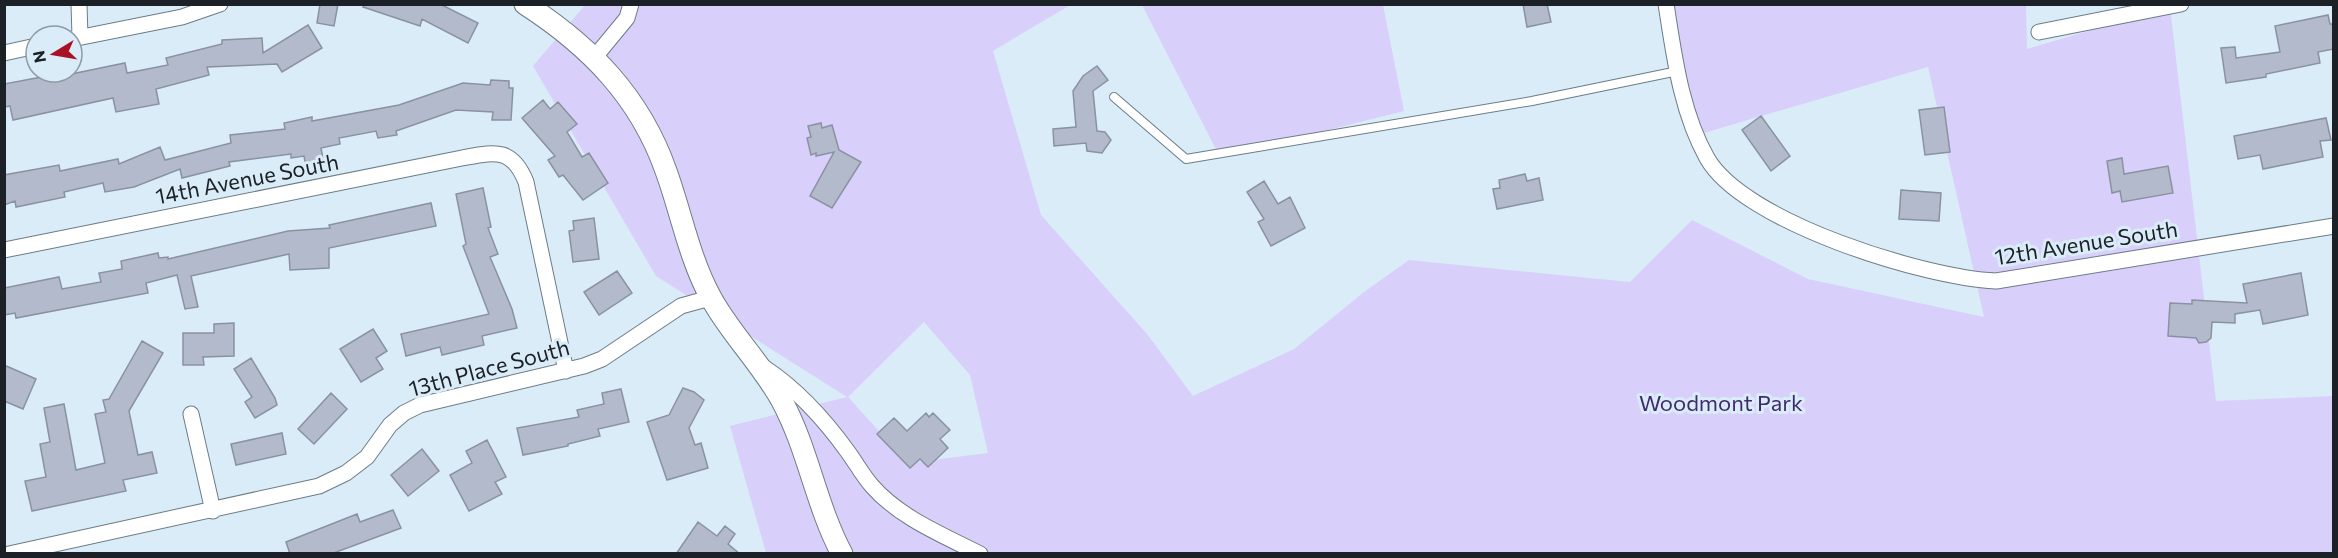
<svg xmlns="http://www.w3.org/2000/svg" width="2338" height="558" viewBox="0 0 2338 558" font-family="Commissioner,sans-serif">
  <style>
    .green { fill: #d9cffb; fill-rule: evenodd }
    .building { fill: #b3bacb; stroke: #8a92a1; stroke-width: 1.5 }
    .lines { fill: none; stroke-linecap: round; stroke-linejoin: round }
    .lane-casing { stroke: #6c7c87; stroke-width: 10 }
    .street-casing { stroke: #6c7c87; stroke-width: 17 }
    .secondary-casing { stroke: #6c7c87; stroke-width: 23 }
    .lane { stroke: #fff; stroke-width: 8 }
    .street { stroke: #fff; stroke-width: 15 }
    .secondary { stroke: #fff; stroke-width: 21 }
    .labels { text-anchor: middle; stroke-width: 6; stroke-linejoin: round; paint-order: stroke }
    .street-label { font-size: 22px; fill: #1b2126; stroke: #daecf8 }
    .park-label { font-size: 22px; fill: #402a6d; stroke: #daecf8 }
  </style>
  <rect width="100%" height="100%" fill="#daecf8"/>
  <!-- green -->
  <path class="green" d="M585,5H1070L993,51L1041,215L1147,334L1193,396L1294,349L1364,292L1409,260L1630,282L1692,220L1808,279L1984,317L1928,67L1697,135L1669,5H2026L2027,49L2170,7L2216,401L2333,396V553H766L730,426L847,397L656,276L533,66ZM924,322L970,375L988,453L908,463L848,397Z
    M1142,5H1383L1404,111L1220,157Z"/>
  <!-- building -->
  <path class="building" d="M320,4H338L334,26L317,23Z
    M364,4H440L478,23L468,43L422,19L420,26L363,7Z
    M1523,4H1547L1551,22L1527,27Z
    M2328,15L2330,24H2334V49L2318,52L2320,63L2266,74V77L2226,83L2221,48L2235,47L2236,58L2280,52L2275,26Z
    M308,25L322,48L282,72L277,64L207,67L209,75L156,89L159,104L116,112L113,98L13,120L10,106L4,107V84L47,76V79L125,63L127,73L168,65L166,58L222,44V40L262,38L263,53Z
    M1097,66L1108,80L1093,91L1097,131L1105,132L1111,140L1102,153L1087,151L1086,143L1054,146L1053,129L1076,127L1073,91L1083,76Z
    M491,80L509,81V88H513L511,120H492L493,112L456,110L396,131L397,135L378,138L376,131L339,138L340,144L321,148L324,164L306,167L304,156L291,158V154L229,162L230,166L182,178L180,169L134,187L105,192L103,183L64,192L65,197L16,207L15,201L4,205V175L59,165L60,171L118,159L119,164L160,147L165,160L231,143L230,135L285,129L284,123L312,117V121L399,105L463,83L490,85Z
    M543,100L550,109L558,102L577,124L567,132L582,157L589,153L608,183L583,200L563,175L559,177L548,160L555,156L522,118Z
    M1944,107L1950,152L1925,155L1919,110Z
    M1761,116L1790,156L1771,171L1742,130Z
    M2326,118L2331,140L2320,141L2323,157L2263,169L2260,155L2238,159L2234,136Z
    M821,123L822,128L832,125L839,150L861,162L832,208L810,196L834,152L816,156V153L811,155L807,138L811,137L808,126Z
    M2122,158L2124,174L2168,166L2173,193L2122,202L2120,191L2112,193L2107,161Z
    M1525,174L1527,181L1539,178L1543,200L1497,209L1493,189L1500,188L1499,180Z
    M1264,181L1278,204L1290,197L1305,228L1271,246L1258,222L1264,219L1247,192Z
    M483,188L491,227L488,228L498,254L490,257L512,309L517,328L482,336L484,345L442,355L440,347L406,356L401,334L489,314L463,246L466,244L456,194Z
    M1901,190L1941,193L1939,221L1899,219Z
    M431,203L436,226L329,248V268L290,270L289,254L191,276L198,307L185,309L177,275L146,283L148,293L16,318L15,313L4,315V288L59,277L62,289L101,282L99,273L122,269L121,261L158,253L159,258L168,257V259L288,231L330,228L329,225Z
    M594,218L599,259L573,262L569,231L574,230L573,221Z
    M617,271L632,293L599,315L584,292Z
    M2301,273L2308,315L2263,324L2260,310L2235,314V323L2212,322L2211,338L2206,342L2199,343L2196,338L2168,336L2170,303L2192,304V300L2247,303L2243,284Z
    M234,323V356L203,357L204,365H183V333H214V324Z
    M373,329L387,351L376,358L383,369L361,382L340,349Z
    M142,341L163,353L129,411L138,455L152,452L157,473L123,480L126,491L32,511L25,481L46,477L40,444L50,442L44,408L64,404L76,470L105,463L95,414L106,412L103,400L109,399Z
    M251,358L275,398L277,405L255,418L245,402L252,397L234,369Z
    M4,365L36,379L23,409L4,401Z
    M683,388L694,392L704,400L689,428L695,445L701,443L708,468L667,480L647,422L669,415Z
    M621,389L629,422L598,429L600,436L568,444V446L523,455L517,428L579,417L577,410L604,404L602,393Z
    M331,393L347,409L314,444L298,429Z
    M926,413L929,417L933,413L950,430L940,439L948,448L928,467L920,459L910,468L877,434L894,418L907,431Z
    M282,433L286,454L236,465L231,444Z
    M487,440L506,477L495,482L502,494L469,511L450,475L472,463L466,451Z
    M422,449L439,471L408,496L391,475Z
    M393,510L401,528L331,554H290L286,542L357,514L360,522Z
    M698,522L717,536L725,526L735,534L728,544L740,554H676Z"/>
  <g class="lines">
    <!-- lane casing -->
    <g class="lane-casing">
      <path id="lane" d="M1114,97L1186,159L1532,101L1678,71"/>
    </g>
    <!-- street casing -->
    <g class="street-casing">
      <path id="street" d="M79,4L80,37
        M1666,4C1674,55 1681,112 1707,158C1743,222 1925,278 1996,281L2334,226
        M2039,32L2181,4
        M72,39L182,17L220,4
        M4,53L36,46
        M594,58L627,18L631,4
        M4,250L462,158C495,152 512,147 526,182L566,371
        M765,368C798,390 825,420 848,452C856,463 863,476 872,486C900,518 943,535 980,554
        M191,414L213,511
        M9,554L319,486L346,473L367,457L390,425L404,413L420,405L584,366L602,359L681,306L710,298"/>
    </g>
    <!-- secondary casing -->
    <g class="secondary-casing">
      <path id="secondary" d="M525,4C590,46 640,97 666,171C681,212 689,257 710,296C728,331 762,364 782,401C808,449 816,505 842,554"/>
    </g>
    <!-- lane -->
    <use href="#lane" class="lane"/>
    <!-- street -->
    <use href="#street" class="street"/>
    <!-- secondary -->
    <use href="#secondary" class="secondary"/>
  </g>
  <g class="labels">
    <!-- street labels -->
    <g class="street-label">
      <text transform="translate(247 179) rotate(-11)" y="8">14th Avenue South</text>
      <text transform="translate(2086 243) rotate(-9)" y="8">12th Avenue South</text>
      <text transform="translate(489 368) rotate(-15)" y="8">13th Place South</text>
    </g>
    <!-- park labels -->
    <g class="park-label">
      <text x="1721" y="411">Woodmont Park</text>
    </g>
  </g>
  <!-- border -->
  <rect width="2338" height="558" fill="none" stroke="#1b2126" stroke-width="12"/>
  <!-- north arrow -->
  <g transform="translate(54 54) rotate(259)"><circle r="28" fill="#daecf8" stroke="#8e9ba4" stroke-width="1.5"/>
  <path d="M0-4.5L10 22L0 15L-10 22Z" fill="#a91224"/>
  <text y="-9" font-size="16" font-weight="bold" text-anchor="middle" fill="#1b2126">N</text>
  </g>
</svg>
